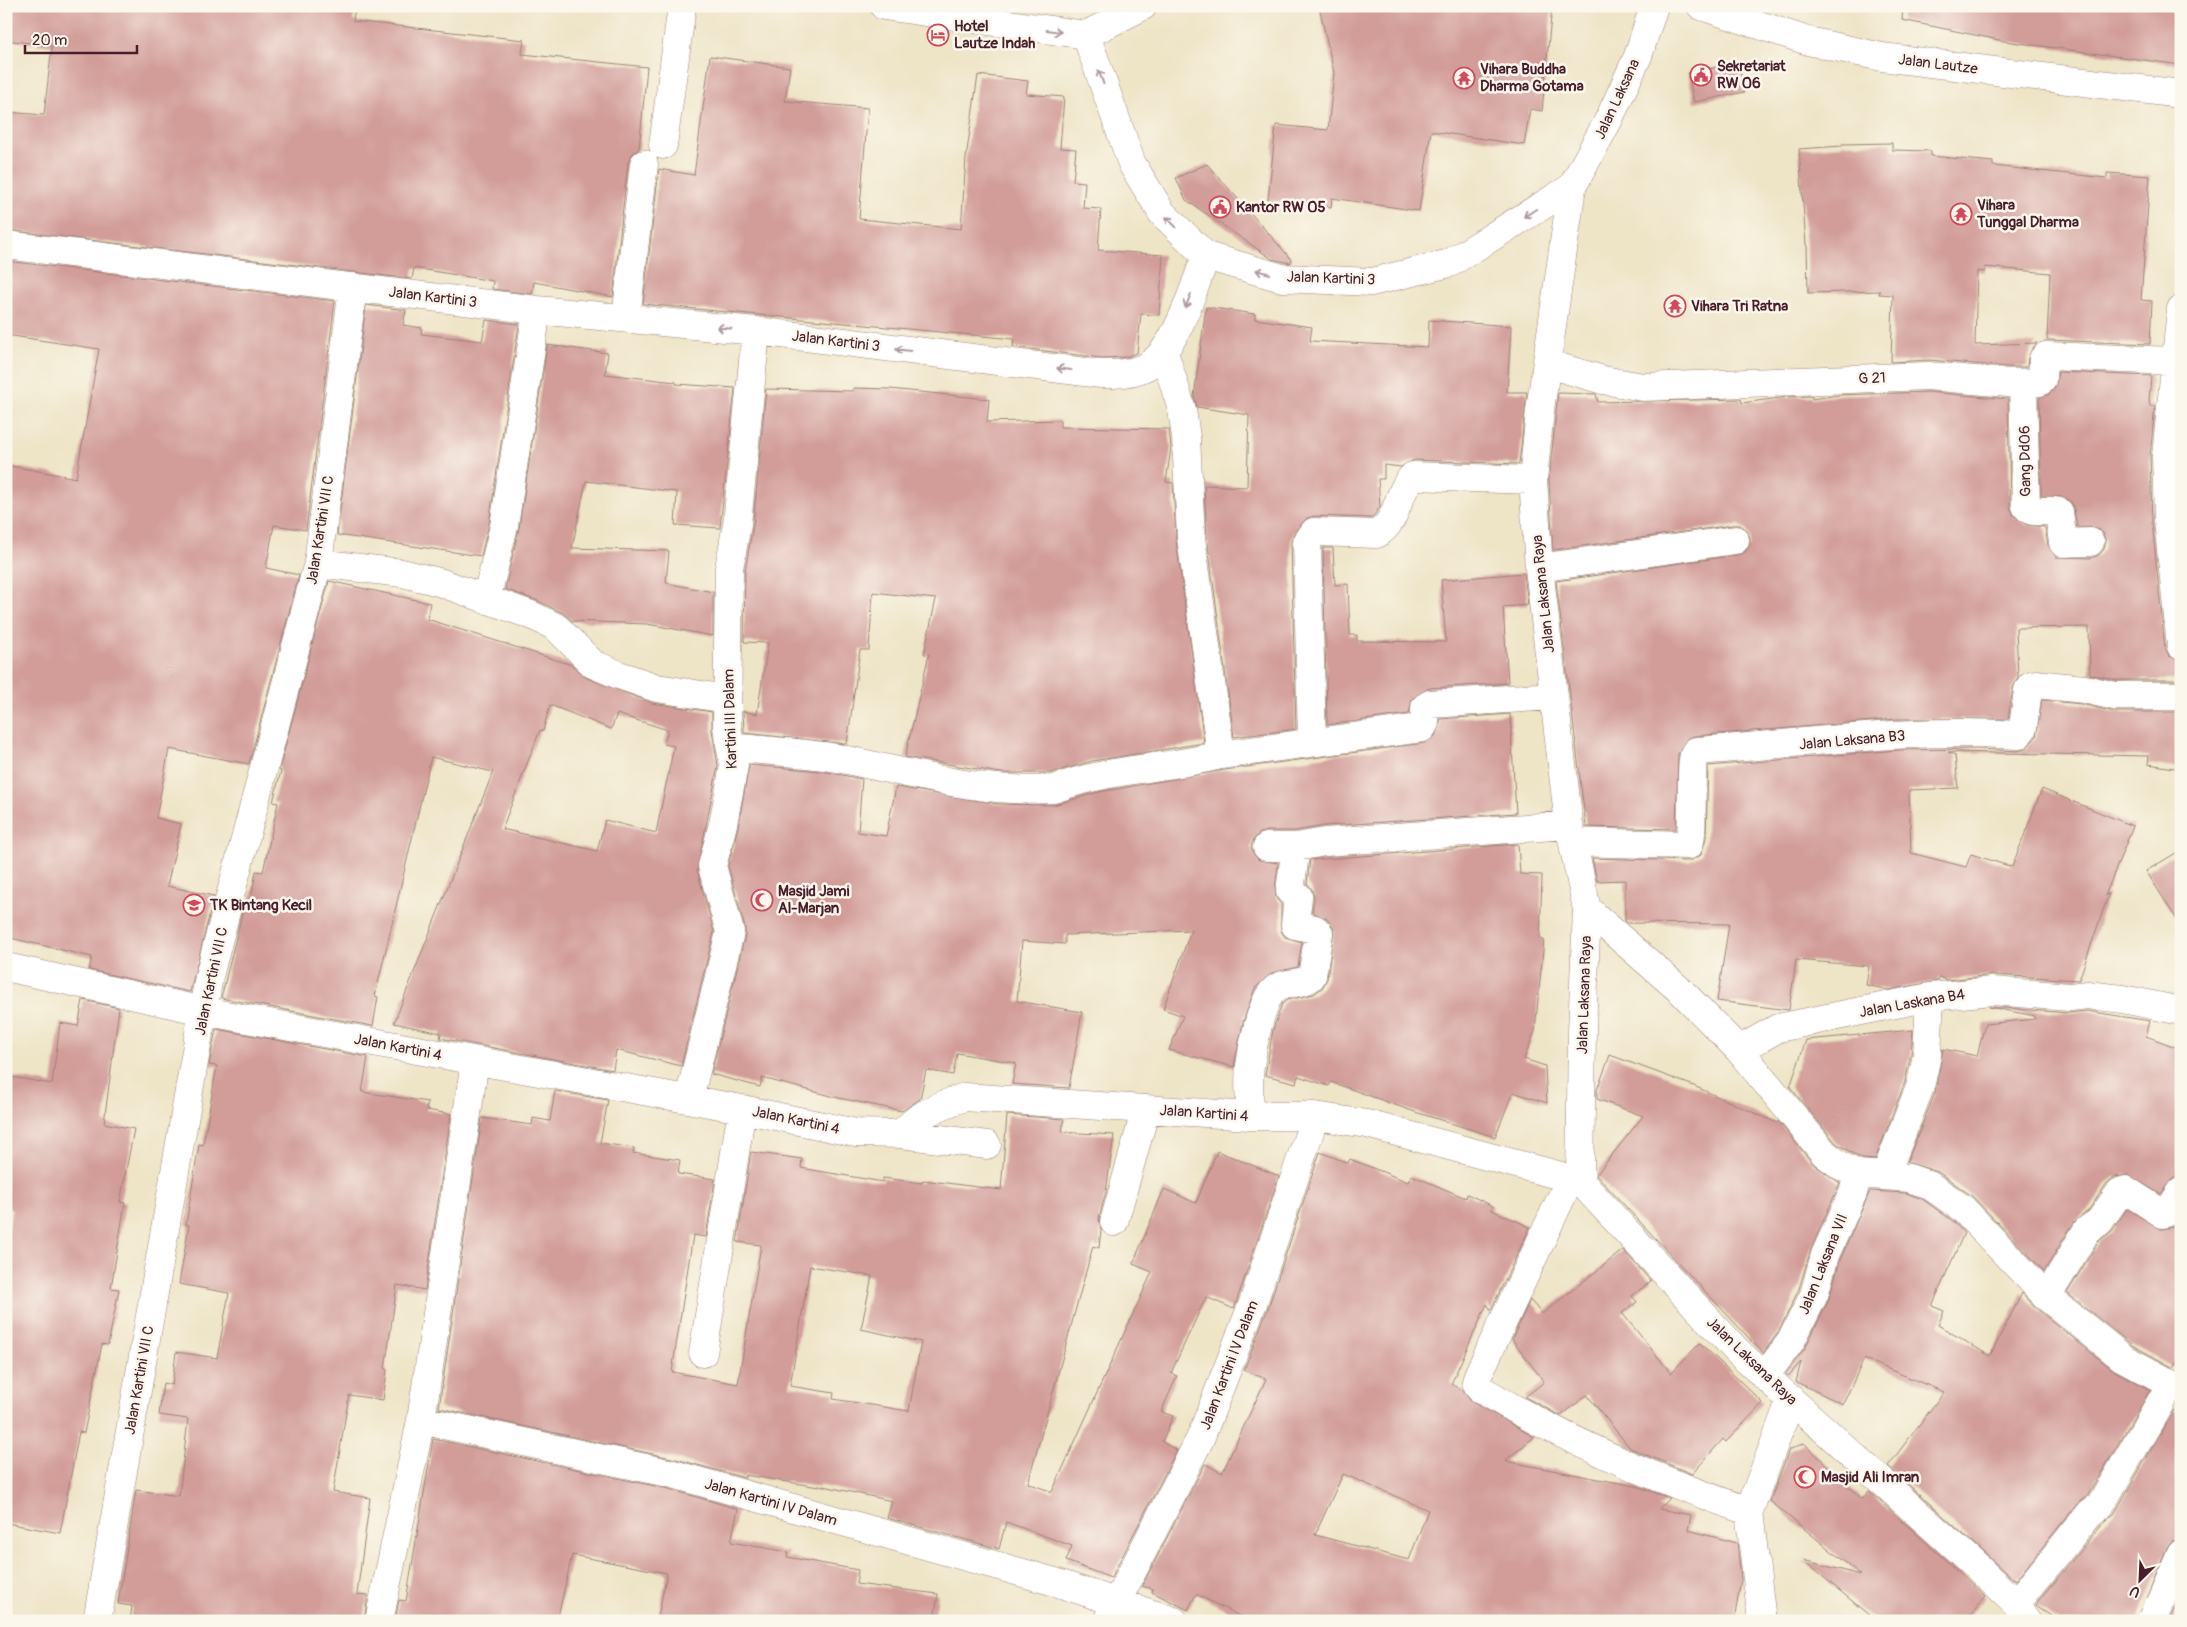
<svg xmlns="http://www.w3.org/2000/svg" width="2187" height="1627" viewBox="0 0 2187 1627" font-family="Pangolin,sans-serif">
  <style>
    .building { fill: #d29c99; fill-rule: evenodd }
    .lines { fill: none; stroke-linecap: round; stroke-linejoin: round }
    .street-casing { stroke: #9c8278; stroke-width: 29 }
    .secondary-casing { stroke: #9c8278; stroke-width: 29 }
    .street { stroke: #fff; stroke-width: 28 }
    .secondary { stroke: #fff; stroke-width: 28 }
    .oneway { stroke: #ae9aa0 }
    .labels { text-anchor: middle; stroke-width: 5; stroke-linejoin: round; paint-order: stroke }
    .poi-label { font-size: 15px; font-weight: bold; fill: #4a1f2b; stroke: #fbf7ec; text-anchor: start }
    .street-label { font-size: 15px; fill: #4a1f2b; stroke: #fbf7ec }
  </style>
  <rect width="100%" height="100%" fill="#fbf7ec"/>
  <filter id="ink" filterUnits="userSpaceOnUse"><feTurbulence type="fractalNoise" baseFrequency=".02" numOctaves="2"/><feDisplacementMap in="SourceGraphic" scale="10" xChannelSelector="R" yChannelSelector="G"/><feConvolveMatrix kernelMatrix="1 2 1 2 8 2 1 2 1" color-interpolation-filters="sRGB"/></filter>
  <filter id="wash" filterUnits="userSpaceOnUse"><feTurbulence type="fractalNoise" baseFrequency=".0096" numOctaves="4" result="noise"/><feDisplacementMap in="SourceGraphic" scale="20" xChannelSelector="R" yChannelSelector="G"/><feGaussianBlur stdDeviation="1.12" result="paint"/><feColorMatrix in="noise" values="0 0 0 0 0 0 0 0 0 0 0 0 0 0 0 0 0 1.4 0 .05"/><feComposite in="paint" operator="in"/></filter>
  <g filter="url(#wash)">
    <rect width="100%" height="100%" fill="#eee4c6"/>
    <g id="blocks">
      <!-- building -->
      <path class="building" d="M6,6H355L353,21L524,40L522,54L647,67L639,149L632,154L628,162L613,297L534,282L532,294L492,289L493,281L414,268L412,279L6,230V112L44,115L52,46L6,40Z
        M1319,6H1552L1542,111L1530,109L1524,145L1431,131L1419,211L1332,198L1331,207L1268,200L1276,125L1328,130L1334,73Z
        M1903,6H2181V65L2004,41L1902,20Z
        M710,56L790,67L785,101L868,108L859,219L961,229L966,158L978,75L1028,81L1026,94L1064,97L1060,148L1076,149L1073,181L1085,182L1083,208L1101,209L1098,250L1163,255L1159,315L1141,314L1137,353L1125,357L1102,358L1013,347L1014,339L643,304L659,169L694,175Z
        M1738,63L1745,92L1694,102L1688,73Z
        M1892,143V150L1931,151V156L1993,162V166L2107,178V173L2150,176L2141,300L2152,301L2150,344L2047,340L2050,273L1985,267V272L1977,271L1975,345L2037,343L2032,349L2028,358L2027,367H2008L1929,360L1891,362L1893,295L1879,294L1880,291L1808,293L1807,245H1806L1799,149L1842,146V144Z
        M1207,164L1292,260L1290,263L1272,259L1186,200L1176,178Z
        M6,261L335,301L306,530L274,525L266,568L299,575L249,764L169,749L156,818L181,824L167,886L214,896L190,992L89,970L92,957L6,937V465L76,478L99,349L6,335Z
        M366,305L406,310L403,325L422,328L421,334L482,341L486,320L519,324L489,523L481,556L337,535Z
        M1206,307L1255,314V319L1312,327L1310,341L1428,347L1429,320L1511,326L1507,392H1527L1519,464L1414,460L1401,467L1384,465V479H1378L1380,507L1372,518L1314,516L1307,518L1294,533L1291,542L1296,729L1234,737L1207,537L1204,485L1247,487L1249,415L1197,407L1194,397Z
        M547,345L608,353L605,374L676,382V384L735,388L720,528L675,525L677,492L586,481L572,548L669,551L666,583L713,592V636L647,624L572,621L563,613L538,601L505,589L519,528Z
        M2058,372L2151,376L2149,401L2150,406H2155L2150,456L2152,522L2165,648L2169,656L2181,661V680H2117L2090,674L2089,627L2016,628L2018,677L2013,688L2008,719H1897L1694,736L1687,739L1678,754L1676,829L1586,827L1556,581L1737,555L1745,552L1750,545V538L1747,530L1740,525H1733L1553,550L1549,480L1558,393L1596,394L1598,402L1741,399L1742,403L1788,397L1812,396V399L1839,395L1928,392L2008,399L2010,506L2014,516L2027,525L2045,527L2048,545L2056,557L2091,558L2099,555L2104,549L2106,541L2103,533L2097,528L2077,527L2074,509L2071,502L2064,497L2041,496L2039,398L2048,395L2055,388Z
        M853,388L890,389L989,399L987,422L1060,420V427L1169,429L1171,448L1166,482L1173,483L1176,540L1204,743L1092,761L1051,773H1001L905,757L929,654H924L936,599L873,592L869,650H860L847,744L744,733L743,711L757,714L768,643L744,642L745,570L753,526L766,389L853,391Z
        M1323,548H1333L1335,585L1348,584L1350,635H1357V641L1446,642L1441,580L1524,573L1528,605L1503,607L1508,683L1429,688L1412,699L1409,714L1327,725Z
        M329,581L430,603L427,619L572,665L587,678L652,703L712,712V730L718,766L697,870L714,932L681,1066L616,1050L613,1070L440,1038L441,1033L394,1023L493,772L431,757L375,996L378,997L373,1026L221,998L245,902L250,904L256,871L263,872L278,803L273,802L281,771L279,770ZM550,705L611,729L617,714L668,730L664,744L674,746L656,833L605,820L597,851L502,829L540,730L543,731Z
        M2042,700L2081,704L2115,712H2181V769L2148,764L2149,756L1948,752L1955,755L1958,788L1909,790L1911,853L1966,867L1971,854L2012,867L2042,789L2133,826L2105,896L2109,893L2079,980L1993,975L1947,980L1939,977L1938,981L1889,990L1866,985L1869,966L1796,960L1789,1010L1717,1001L1729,924L1627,923L1625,921V880L1597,881L1592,858L1689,861L1701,855L1706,838L1708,766L1898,750L1977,749L2018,751L2025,749L2036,737Z
        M1510,714L1516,813L1324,826L1295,831H1267L1260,833L1254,839L1251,847L1253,854L1259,860L1278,863L1275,889L1276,898L1281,904V931L1285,937L1302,942L1298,967L1272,973L1255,988L1243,1022L1234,1067L1169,1050L1183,1016L1163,1009L1191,930L1065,935V944L1022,941L1017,1001L1082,1012L1069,1088L1012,1084L1016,1063L957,1053L953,1075L926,1070L920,1099L902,1111L839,1098L762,1078L760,1087L711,1074L745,936V928L728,866L738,827L749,765L822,771L862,779L858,832L886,836L896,787L998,804L1054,805L1099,792L1224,770L1424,743L1435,736L1441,719Z
        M1518,844L1520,874L1542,875L1540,939L1544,940L1535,1031L1524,1059L1545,1066L1547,1103L1513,1092L1495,1137L1415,1112L1331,1082L1329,1086L1298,1076L1296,1083L1265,1075L1273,1030L1282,1004L1287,1000L1314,994L1322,988L1327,979L1334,929L1326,918L1312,912L1314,897L1312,890L1307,883L1310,860Z
        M2181,850V926L2146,871Z
        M83,1000L119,1008L104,1123L134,1129L120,1202L125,1203L111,1288L119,1289L108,1345L102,1344L84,1433L79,1432L60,1533L6,1523V1241L12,1209L6,1208V1076L52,1084L60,1023L78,1026Z
        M1989,1007L2069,1013L2087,1011L2150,1021L2146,1036L2181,1049V1177L2174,1178L2161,1194L2128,1175L2115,1177L2107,1183L2088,1211L2074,1222L2044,1271L1972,1196L1938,1172L1907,1162L1935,1093L1943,1049L1977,1056L1985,1024L2035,1019V1016Z
        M216,1029L368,1057L362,1092L428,1102L426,1110L451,1114L425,1290L397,1285L385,1369L387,1370L383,1400L349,1395L333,1492L370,1498L357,1594L368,1595L364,1621H130L132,1606L118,1604L136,1490L179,1496L188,1419L159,1415L163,1383L172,1385L176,1352L217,1358L229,1293L179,1284L189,1225H186L199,1144L203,1145L217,1066L209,1065Z
        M1913,1030L1911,1054L1905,1082L1875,1160L1862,1159L1836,1143L1790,1087L1806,1040Z
        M1610,1055L1694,1086L1777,1123L1778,1121L1813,1164L1840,1183L1811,1249L1799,1289L1778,1333L1763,1353L1596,1175L1643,1116L1597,1099V1090Z
        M555,1091L608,1100L600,1143L634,1148L633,1153L680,1160L678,1174L715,1179L706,1237L693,1235L672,1372L738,1384L761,1245L737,1242L751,1152L802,1159L801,1168L883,1182V1178L922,1183L923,1180L1001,1190L1007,1115L1064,1119L1062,1132L1114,1135L1106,1192L1099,1218L1101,1230L1099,1248L1093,1246L1028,1483L1052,1492L1152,1272L1133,1264L1164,1189L1196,1203L1217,1151L1279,1176L1234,1309L1206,1297L1171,1373L1177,1376L1161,1412L1173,1416L1162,1442L1177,1450L1111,1578L1066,1561L1072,1546L1006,1522L999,1549L887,1518L892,1501L819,1485V1487L745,1475V1478L676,1459L439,1408L482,1118L532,1125L533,1118L550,1121ZM810,1266L872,1276L861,1329L921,1342L909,1411L833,1399L834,1393L790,1386Z
        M1320,1152L1348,1163L1350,1159L1408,1182L1411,1175L1466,1198L1467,1194L1493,1206L1492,1210L1530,1227L1491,1310L1487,1304L1451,1384L1462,1390L1471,1401L1534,1437L1505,1461L1640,1487L1669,1498L1659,1509L1691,1515L1688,1530L1737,1543L1741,1580L1734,1621H1249L1196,1594L1188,1610L1152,1592L1153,1589L1142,1586L1205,1464L1222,1473L1266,1379L1244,1370L1268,1308ZM1343,1474L1428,1510L1409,1560L1315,1535Z
        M1870,1191L1906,1193L1922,1199L1953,1221L1964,1233L1932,1306L1944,1311L1938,1325L1990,1356L2022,1293L2037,1309L2113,1370L2150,1390L2088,1495L2078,1503L2015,1581L1888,1466L1944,1392L1864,1359L1843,1404L1796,1382L1801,1362L1788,1376L1786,1374L1805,1348L1828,1302L1840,1260Z
        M2127,1209L2161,1229L2174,1227L2181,1221V1355L2174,1368L2132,1345L2067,1293L2099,1241L2112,1231Z
        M1623,1250L1651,1281L1632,1296L1637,1302L1622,1313L1671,1373L1700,1343L1763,1403L1726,1442L1723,1439L1692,1474L1630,1448L1587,1395L1561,1416L1525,1397L1544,1382L1512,1339L1530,1300L1542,1314Z
        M2174,1410L2181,1414V1539L2172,1541L2167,1548L2137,1621H2059L2036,1605L2101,1525L2114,1514Z
        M433,1439L669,1489L738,1509L731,1542L788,1552L787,1557L858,1570L856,1584L938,1594L934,1621H657L667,1573L572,1555L557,1621H395L399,1600L406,1601Z
        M1804,1443L1862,1499L1869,1491L1986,1597L1964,1621H1876L1803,1560L1861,1575L1770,1501L1789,1450Z
        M2181,1594V1621H2169Z"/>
    </g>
  </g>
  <g filter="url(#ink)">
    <use href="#blocks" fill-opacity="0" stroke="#9c8278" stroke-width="1"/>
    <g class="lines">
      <!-- street casing -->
      <g class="street-casing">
        <path id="street" d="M663,145L682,6
          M1572,187L1540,410L1533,480L1539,568L1569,825L1587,909L1582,1031L1580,1181L1739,1353L1976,1566L2016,1604L2028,1621
          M6,245L537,310L756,331L1101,374C1116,374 1129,374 1143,368C1176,354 1193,288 1206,256
          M2181,309L2166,456L2168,520L2181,646
          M626,318L644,164
          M1164,352L1182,410L1186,437L1191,538L1221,755
          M1548,364L1603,380L1643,387L1928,376L2008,383L2039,382L2042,380L2043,359L2046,356L2174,361
          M2023,383L2026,506C2033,517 2049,507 2059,512L2063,543L2090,542
          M318,563L402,573L439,582L531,615L556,627L593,664L619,675L657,688L727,699
          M1539,568L1735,540
          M486,600L504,526L537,310
          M1312,742L1307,542L1314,532L1377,534C1399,521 1396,493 1413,476L1533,480
          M731,747C766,751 802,752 837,758C908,772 981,794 1054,789C1108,768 1167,769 1221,755L1422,728L1425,723V707L1430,704L1554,696
          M1573,842L1689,845C1695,830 1688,757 1696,751C1803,744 1911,727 2018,735L2023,728L2028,690L2031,685L2036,684L2084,689L2115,696H2181
          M1267,847H1296L1325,842L1569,825
          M1587,909L1682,992L1739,1050L1825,1154L1841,1166L1858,1174L1909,1178L1929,1185L1942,1194L1963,1209L2047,1297L2123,1358L2181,1389
          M6,967L203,1011L742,1109L856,1133L901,1134C917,1115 942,1104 965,1097L1250,1116H1315L1367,1124L1580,1181
          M1739,1050L1778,1028L1930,997L1992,991L2070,997L2087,995L2123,999L2181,1011
          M689,1099L730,932L712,866L723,824L734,766L727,727L729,568L737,524L756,331
          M1250,1116C1250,1100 1248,1082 1250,1066C1252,1050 1261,1000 1274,990C1284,980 1301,987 1312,976L1319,933L1315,929L1295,925L1298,896L1290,891L1296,847
          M901,1134L987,1145
          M1885,1176L1920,1087L1927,1056L1930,997
          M1570,1179L1478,1375L1476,1382L1479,1388C1564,1440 1655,1479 1749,1511
          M1114,1222L1146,1109
          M2047,1297L2087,1230L2099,1222L2120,1192L2126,1190L2163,1214L2168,1212L2181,1192
          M703,1353L742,1109
          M1765,1376L1791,1341L1814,1295L1825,1255L1853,1193L1858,1174
          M421,1420L673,1474L1055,1582L1174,1621
          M2016,1604L2090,1513L2100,1506L2171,1384
          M97,1621L209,976L318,563L353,287
          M379,1621L421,1420L475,1061
          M1107,1621L1200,1439L1253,1303L1315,1116
          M1762,1621L1749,1511L1791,1399
          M2152,1621L2181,1554"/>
      </g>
      <!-- secondary casing -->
      <g class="secondary-casing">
        <path id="secondary" d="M884,6L1086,35L1143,6
          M1701,6L1808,41L1882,57L2181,94
          M1086,35L1132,164L1162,213L1206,256L1282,278L1372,282L1450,263L1572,187L1609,119L1638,56L1654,6"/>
      </g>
      <!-- street -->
      <use href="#street" class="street"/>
      <!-- secondary -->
      <use href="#secondary" class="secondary"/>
    </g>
    <!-- one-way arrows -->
    <defs><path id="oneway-shaft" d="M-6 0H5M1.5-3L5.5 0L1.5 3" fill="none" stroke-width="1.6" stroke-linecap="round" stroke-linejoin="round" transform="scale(1.25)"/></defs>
    <g class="oneway">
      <use href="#oneway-shaft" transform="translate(1054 31) rotate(8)"/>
      <use href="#oneway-shaft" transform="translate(1101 77) rotate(-110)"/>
      <use href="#oneway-shaft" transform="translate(1530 213) rotate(148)"/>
      <use href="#oneway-shaft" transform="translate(1171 222) rotate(-135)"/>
      <use href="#oneway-shaft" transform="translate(1263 272) rotate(-164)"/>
      <use href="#oneway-shaft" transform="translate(1188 301) rotate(112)"/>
      <use href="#oneway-shaft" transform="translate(724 328) rotate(-174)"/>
      <use href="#oneway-shaft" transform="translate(903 350) rotate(-173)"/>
      <use href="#oneway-shaft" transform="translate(1064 369) rotate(-173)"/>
    </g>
  </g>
  <!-- icons -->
  <defs>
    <g id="hotel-ring" transform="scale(1.125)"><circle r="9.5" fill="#fbf7ec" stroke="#d1495b" stroke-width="1.5"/><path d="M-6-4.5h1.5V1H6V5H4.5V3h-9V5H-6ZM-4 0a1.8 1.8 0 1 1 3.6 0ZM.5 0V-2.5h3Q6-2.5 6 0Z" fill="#d1495b"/></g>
    <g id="civic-ring" transform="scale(1.125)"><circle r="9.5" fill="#fbf7ec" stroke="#d1495b" stroke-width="1.5"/><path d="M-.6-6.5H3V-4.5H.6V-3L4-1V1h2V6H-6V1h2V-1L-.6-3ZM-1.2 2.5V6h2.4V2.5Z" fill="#d1495b"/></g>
    <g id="temple-ring" transform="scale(1.125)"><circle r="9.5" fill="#fbf7ec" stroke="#d1495b" stroke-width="1.5"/><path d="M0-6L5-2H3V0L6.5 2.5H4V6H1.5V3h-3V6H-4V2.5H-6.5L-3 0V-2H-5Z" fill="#d1495b"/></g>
    <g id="mosque-ring" transform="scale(1.125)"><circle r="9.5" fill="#fbf7ec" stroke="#d1495b" stroke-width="1.5"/><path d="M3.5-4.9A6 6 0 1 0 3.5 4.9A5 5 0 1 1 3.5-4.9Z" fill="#d1495b"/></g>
    <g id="school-ring" transform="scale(1.125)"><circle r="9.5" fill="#fbf7ec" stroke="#d1495b" stroke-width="1.5"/><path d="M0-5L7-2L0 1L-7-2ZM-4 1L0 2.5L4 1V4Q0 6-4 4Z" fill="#d1495b"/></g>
  </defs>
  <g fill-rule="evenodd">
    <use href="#hotel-ring" x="938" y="35"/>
    <use href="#civic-ring" x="1701" y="75"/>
    <use href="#temple-ring" x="1464" y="78"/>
    <use href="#civic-ring" x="1220" y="207"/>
    <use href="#temple-ring" x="1961" y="214"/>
    <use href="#temple-ring" x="1675" y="306"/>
    <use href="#mosque-ring" x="762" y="900"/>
    <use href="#school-ring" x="194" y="905"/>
    <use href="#mosque-ring" x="1805" y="1477"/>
  </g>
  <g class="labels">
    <!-- poi labels -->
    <g class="poi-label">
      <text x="954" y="31">Hotel<tspan x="954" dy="17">Lautze Indah</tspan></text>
      <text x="1717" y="71">Sekretariat<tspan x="1717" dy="17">RW 06</tspan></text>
      <text x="1480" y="74">Vihara Buddha<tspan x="1480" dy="17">Dharma Gotama</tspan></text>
      <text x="1977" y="210">Vihara<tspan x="1977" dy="17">Tunggal Dharma</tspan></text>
      <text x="1236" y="212">Kantor RW 05</text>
      <text x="1691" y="311">Vihara Tri Ratna</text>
      <text x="778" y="896">Masjid Jami<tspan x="778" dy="17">Al-Marjan</tspan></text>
      <text x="210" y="910">TK Bintang Kecil</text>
      <text x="1821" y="1482">Masjid Ali Imran</text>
    </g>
    <!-- street labels -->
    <g class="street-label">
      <text transform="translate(1938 64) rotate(7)" y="5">Jalan Lautze</text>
      <text transform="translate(1617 99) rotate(-65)" y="5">Jalan Laksana</text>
      <text transform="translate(1331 278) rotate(2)" y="5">Jalan Kartini 3</text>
      <text transform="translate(433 297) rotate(7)" y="5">Jalan Kartini 3</text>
      <text transform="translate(836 341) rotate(7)" y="5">Jalan Kartini 3</text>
      <text transform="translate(1872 378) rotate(-2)" y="5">G 21</text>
      <text transform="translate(2025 461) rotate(-91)" y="5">Gang Dd06</text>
      <text transform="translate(320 530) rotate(-81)" y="5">Jalan Kartini VII C</text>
      <text transform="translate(1543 594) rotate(-96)" y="5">Jalan Laksana Raya</text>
      <text transform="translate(730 719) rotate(-92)" y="5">Kartini III Dalam</text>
      <text transform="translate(1852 740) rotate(-5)" y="5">Jalan Laksana B3</text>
      <text transform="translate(211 981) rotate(-78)" y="5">Jalan Kartini VII C</text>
      <text transform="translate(1584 995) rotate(-88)" y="5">Jalan Laksana Raya</text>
      <text transform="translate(1912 1003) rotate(-10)" y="5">Jalan Laskana B4</text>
      <text transform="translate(398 1047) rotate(11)" y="5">Jalan Kartini 4</text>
      <text transform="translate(1204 1113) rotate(4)" y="5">Jalan Kartini 4</text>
      <text transform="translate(796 1120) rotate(12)" y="5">Jalan Kartini 4</text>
      <text transform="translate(1823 1264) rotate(-68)" y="5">Jalan Laksana VII</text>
      <text transform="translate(1752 1361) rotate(44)" y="5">Jalan Laksana Raya</text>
      <text transform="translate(1229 1365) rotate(-69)" y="5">Jalan Kartini IV Dalam</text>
      <text transform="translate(139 1380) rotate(-80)" y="5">Jalan Kartini VII C</text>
      <text transform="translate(771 1502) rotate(16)" y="5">Jalan Kartini IV Dalam</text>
    </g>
  </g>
  <!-- margin -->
  <rect width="2187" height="1627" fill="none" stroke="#fbf7ec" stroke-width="25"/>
  <!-- north arrow -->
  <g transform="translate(2140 1580) rotate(204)" stroke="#fbf7ec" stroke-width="4" paint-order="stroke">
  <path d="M0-4L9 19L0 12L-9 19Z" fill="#4a1f2b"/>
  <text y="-8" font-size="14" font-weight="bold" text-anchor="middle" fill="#4a1f2b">U</text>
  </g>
  <!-- scale -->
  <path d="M25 45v8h112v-8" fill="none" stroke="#4a1f2b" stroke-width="2.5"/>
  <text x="32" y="45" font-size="15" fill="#4a1f2b" stroke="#fbf7ec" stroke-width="4" paint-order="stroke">20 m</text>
</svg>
